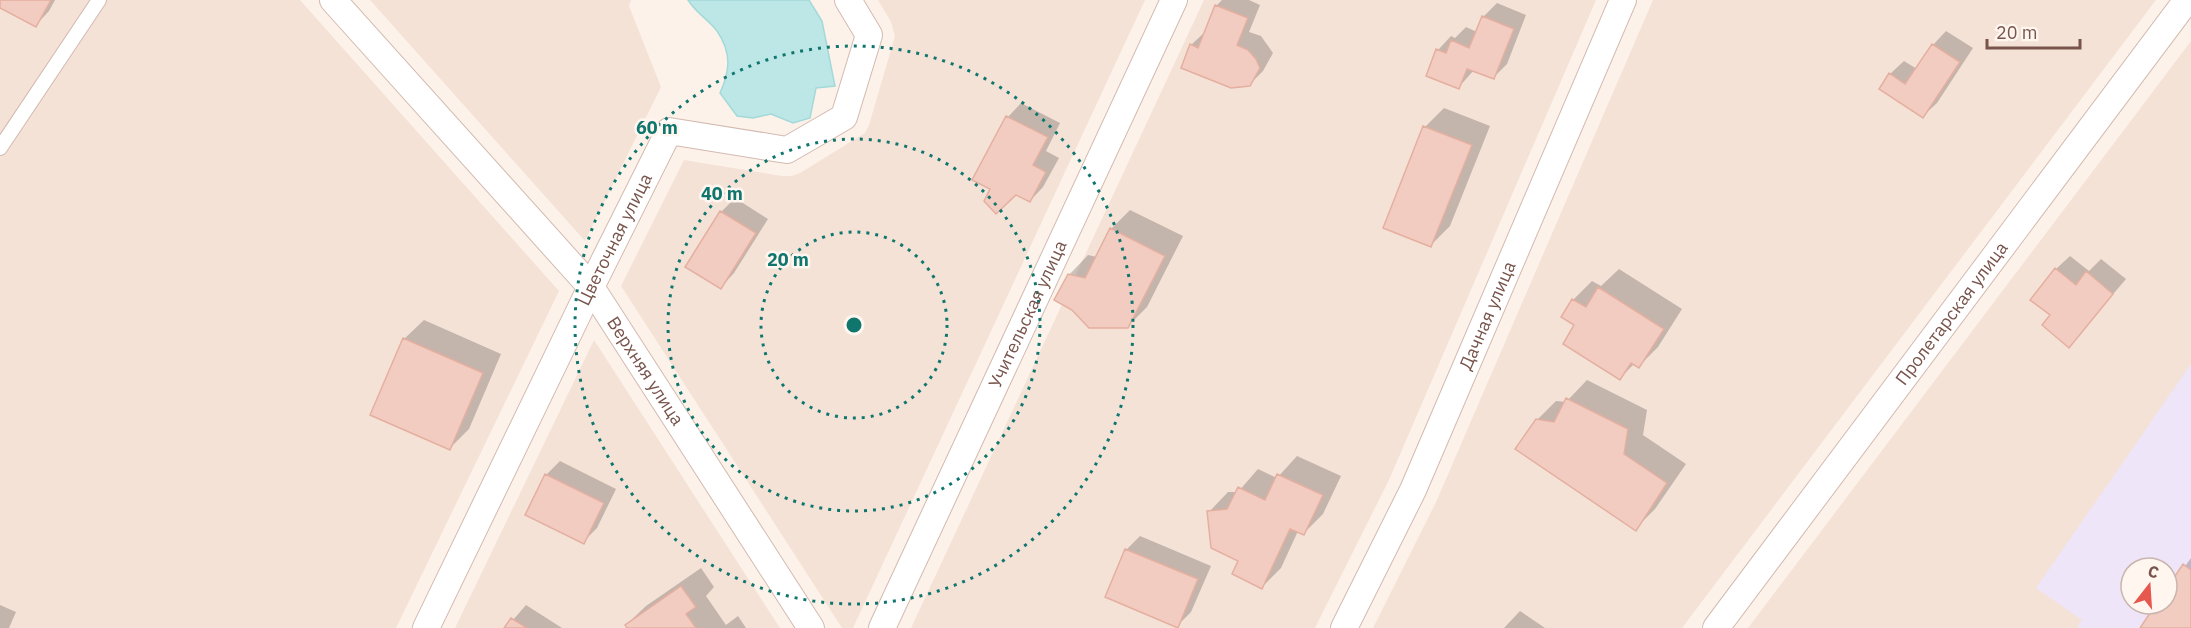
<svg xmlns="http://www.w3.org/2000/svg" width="2191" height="628" viewBox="0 0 2191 628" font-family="'IBM Plex Sans',sans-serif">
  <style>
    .residential { fill: #f4e2d7; fill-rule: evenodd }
    .education { fill: #efe5f9; fill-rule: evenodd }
    .water { fill: #bce7e6; stroke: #a3d9d9; stroke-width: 1.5 }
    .shadow { fill: #0003 }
    .building { fill: #f2ccc0; stroke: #e5afa0; stroke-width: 1.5 }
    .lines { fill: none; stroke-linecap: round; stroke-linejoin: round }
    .lane-casing { stroke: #d2bab0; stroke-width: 16 }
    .street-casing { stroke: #d2bab0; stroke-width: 28 }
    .lane { stroke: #fff; stroke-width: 14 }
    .street { stroke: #fff; stroke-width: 26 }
    .ring { fill: none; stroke: #0f766e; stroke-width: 3; stroke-dasharray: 3 6 }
    .labels { text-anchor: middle; stroke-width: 5; stroke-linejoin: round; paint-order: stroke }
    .street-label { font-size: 18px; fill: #78544c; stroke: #fff6f0 }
    .centre { fill: #0f766e; stroke: #fff6f0; stroke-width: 3 }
    .ring-label { font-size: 18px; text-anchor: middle; font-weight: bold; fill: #0f766e; stroke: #fff6f0; stroke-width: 5; stroke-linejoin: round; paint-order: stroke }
  </style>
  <rect width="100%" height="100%" fill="#fdf2e9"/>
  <!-- residential -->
  <path class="residential" d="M0,0H300L559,291L396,628H0Z
    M370,0H631L629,6L661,87L585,241Z
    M878,0H1145L853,628H842L621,286L684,160L782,176H792L800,173L865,133L869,125L895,36L891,22Z
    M1204,0H1596L1389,480L1315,628H911Z
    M1653,0H2156L1682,628H1373L1436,502Z
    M2191,41V628H1748ZM2131,568H2167V604H2131Z
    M594,340L780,628H455Z"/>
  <!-- education -->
  <path class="education" d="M2191,364V628H2077L2082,620L2036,588ZM2131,568H2167V604H2131Z"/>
  <!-- water -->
  <path class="water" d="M688,0H809L822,21L835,86L816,88L810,118L793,123L771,114L753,118L737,116L720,93C730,71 732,53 717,31C709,20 697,14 688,0Z"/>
  <!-- shadow -->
  <path class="shadow" d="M0,0H55L49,11L36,25L0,6Z
    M1222,0H1249L1260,5L1249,32L1261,36L1273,53L1263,71L1249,85L1191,45L1205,32L1216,6Z
    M1497,3L1526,15L1507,64L1493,78L1474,70L1458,88L1438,50L1451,36L1455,38L1466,27L1477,32L1483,17Z
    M1946,31L1973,48L1937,103L1923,116L1890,74L1904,61L1917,69L1933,45Z
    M1021,103L1060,123L1046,151L1059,158L1043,187L1030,201L1016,193L974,179L1008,117Z
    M1444,108L1490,126L1450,226L1431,245L1425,127Z
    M735,198L768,219L734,273L721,287V212Z
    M1130,210L1183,236L1147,307L1128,326L1069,275L1088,255L1097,257L1111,229Z
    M2070,256L2089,271L2101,259L2126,279L2069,346L2052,315L2056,269Z
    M1619,269L1682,309L1658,347L1639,366L1635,363L1620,378L1576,324L1573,300L1592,281L1601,286Z
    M424,320L501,354L469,429L450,448L404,339Z
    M1587,380L1647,410L1643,435L1686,464L1655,509L1635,529L1537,420L1556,401L1566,402Z
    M1297,456L1341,476L1323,514L1304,533L1298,531L1281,568L1262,587L1240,560L1209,512L1228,492H1238L1258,469L1277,478Z
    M560,461L616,489L597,528L583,542L546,475Z
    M1140,536L1211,566L1191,612L1177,626L1126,550Z
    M2191,558V628H2142L2158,604H2167V591Z
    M701,568L714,587L706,596L726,625L738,616L746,628H629L626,625L646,606Z
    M0,605L16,612L9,628H0Z
    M526,605L562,628H506Z
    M1520,611L1545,628H1504Z"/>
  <!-- building -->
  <path class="building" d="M0,0H51L36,27L0,8Z
    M1215,5L1248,18L1237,45L1248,50L1256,59L1260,68L1250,86L1231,88L1181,68L1190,44L1198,48Z
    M1482,16L1514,29L1494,79L1467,69L1459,89L1426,76L1436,49L1446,53L1451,40L1469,48Z
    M1932,44L1960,62L1923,118L1879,89L1889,73L1905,84Z
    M1006,116L1048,137L1033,165L1046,172L1030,202L1016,195L996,214L984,201L990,189L972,180Z
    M1423,126L1472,145L1431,247L1383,228Z
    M720,211L756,233L721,289L685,267Z
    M1110,228L1165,256L1128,328H1089L1072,310L1054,300L1068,274L1085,278Z
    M2055,268L2076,285L2086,271L2113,294L2069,348L2042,325L2050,315L2030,300Z
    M1598,287L1664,329L1639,368L1631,363L1620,380L1563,344L1574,325L1561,317L1572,299L1586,307Z
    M403,338L483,373L450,450L370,415Z
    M1566,398L1628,429L1624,454L1667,483L1636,531L1515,449L1536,419L1554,422Z
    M545,474L604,503L584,544L525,515Z
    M1277,474L1323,495L1304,535L1290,529L1262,589L1232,574L1238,561L1211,548L1207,511L1227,509L1238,487L1265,500Z
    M1125,549L1198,579L1178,628L1105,597Z
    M2183,564L2191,570V628H2140L2156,604H2167V588Z
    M681,586L696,607L686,614L696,628H627L625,625Z
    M511,618L527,628H504Z"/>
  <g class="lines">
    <!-- lane casing -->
    <g class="lane-casing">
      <path id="lane" d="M0,148L99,0"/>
    </g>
    <!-- street casing -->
    <g class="street-casing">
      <g id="street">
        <path id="s1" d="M333,0L591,287L811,628"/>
        <path id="s2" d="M426,628L591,287L669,131L787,150L844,117L869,35L848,0"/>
        <path id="s3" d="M882,628L1174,0"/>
        <path id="s4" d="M1344,628L1413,490L1623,0"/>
        <path id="s5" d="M1716,628L2187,0"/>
      </g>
    </g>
    <!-- lane -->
    <use href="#lane" class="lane"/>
    <!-- street -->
    <use href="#street" class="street"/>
  </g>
  <!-- distance rings -->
  <g class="ring">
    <circle cx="854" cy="325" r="93"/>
    <circle cx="854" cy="325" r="186"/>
    <circle cx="854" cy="325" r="279"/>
  </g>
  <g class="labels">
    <!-- street labels -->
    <g class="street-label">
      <text dy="6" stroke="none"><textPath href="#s2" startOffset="432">Цветочная улица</textPath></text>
      <text dy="6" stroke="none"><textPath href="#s3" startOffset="346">Учительская улица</textPath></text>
      <text dy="6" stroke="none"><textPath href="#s5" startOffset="393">Пролетарская улица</textPath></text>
      <text dy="6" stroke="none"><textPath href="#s4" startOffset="344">Дачная улица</textPath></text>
      <text dy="6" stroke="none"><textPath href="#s1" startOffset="486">Верхняя улица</textPath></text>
    </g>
  </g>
  <circle cx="854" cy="325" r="9" class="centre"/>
  <g class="ring-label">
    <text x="657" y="134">60 m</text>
    <text x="722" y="200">40 m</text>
    <text x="788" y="266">20 m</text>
  </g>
  <!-- north arrow -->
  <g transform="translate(2149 586) rotate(17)"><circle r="28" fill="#fff6f0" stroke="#c9b5ae" stroke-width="1.5"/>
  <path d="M0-4.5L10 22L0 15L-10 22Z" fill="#e6574e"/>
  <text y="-9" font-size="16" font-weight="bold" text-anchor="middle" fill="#78544c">С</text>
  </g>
  <!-- scale -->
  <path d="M1987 39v9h93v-9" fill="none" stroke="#78544c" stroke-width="3"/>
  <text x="1996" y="39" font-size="18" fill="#78544c" stroke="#fff6f0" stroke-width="4.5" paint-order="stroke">20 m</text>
</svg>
